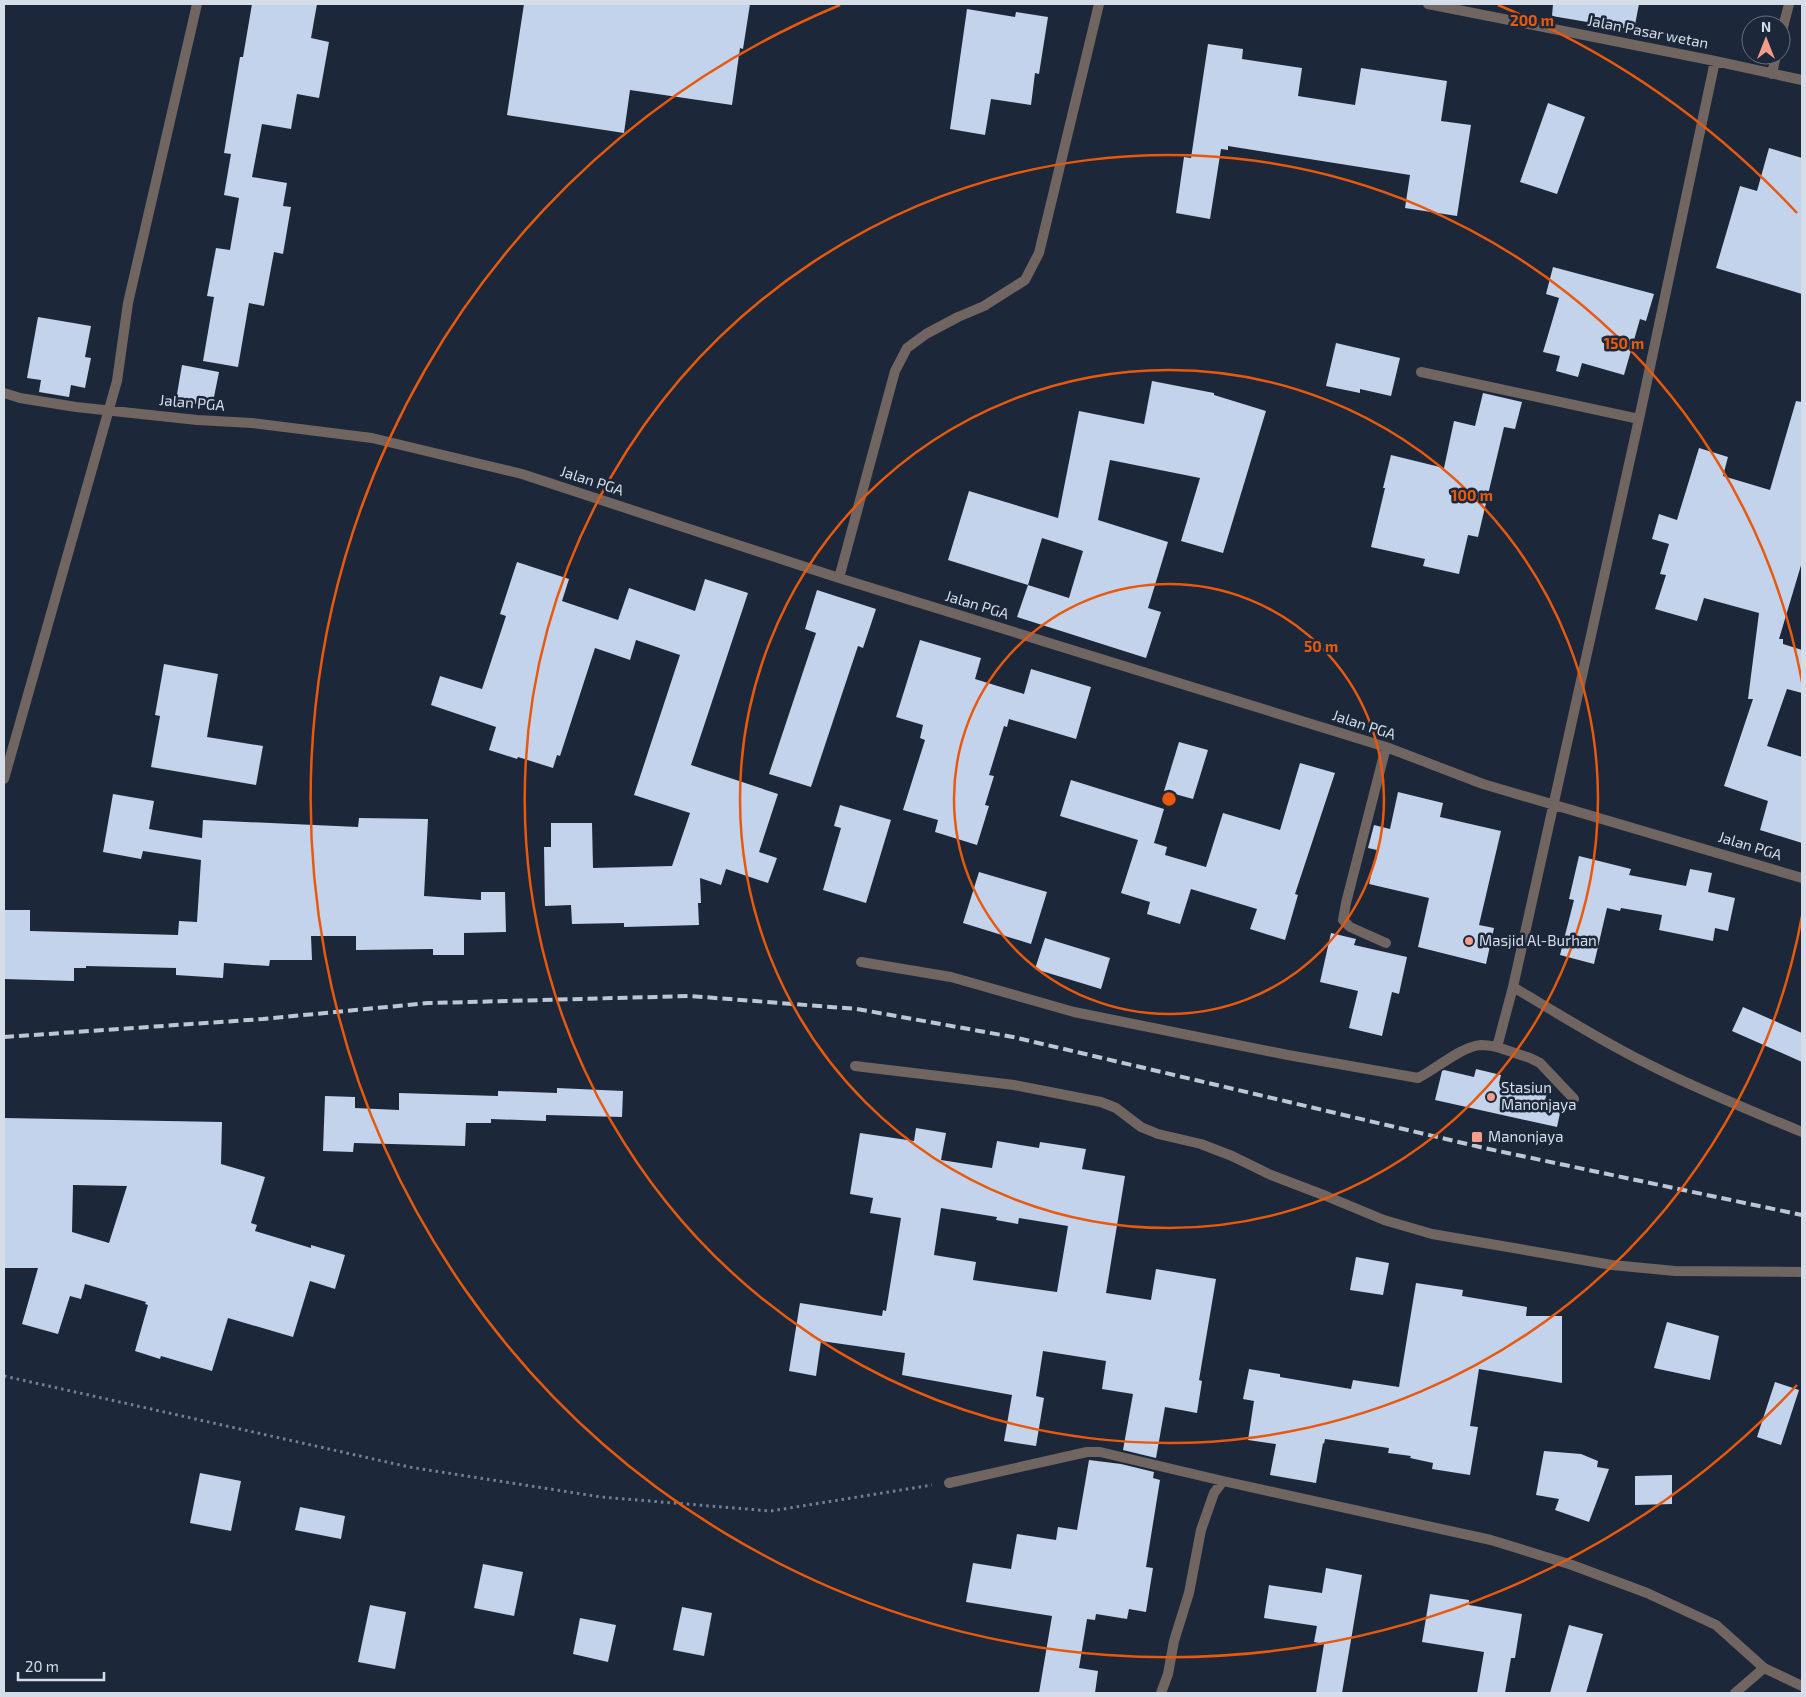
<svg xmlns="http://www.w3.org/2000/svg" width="1806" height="1697" viewBox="0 0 1806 1697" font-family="'Exo 2',sans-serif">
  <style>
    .building { fill: #c4d3ec; fill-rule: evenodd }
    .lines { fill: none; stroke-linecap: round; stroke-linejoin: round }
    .path { stroke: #757f8e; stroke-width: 3; stroke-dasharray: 2.5 4; stroke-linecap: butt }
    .minor { stroke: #716561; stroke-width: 10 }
    .rail { stroke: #bec6d3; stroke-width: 4; stroke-dasharray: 10 5; stroke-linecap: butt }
    .ring { fill: none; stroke: #e8590c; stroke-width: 2.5 }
    .poi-dot { fill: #f49e89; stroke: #1c2739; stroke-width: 2 }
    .labels { text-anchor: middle; stroke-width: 5; stroke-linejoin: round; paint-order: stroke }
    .street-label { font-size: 15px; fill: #d5dde9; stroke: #1c2739 }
    .poi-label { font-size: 15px; fill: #d5dde9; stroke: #1c2739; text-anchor: start }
    .centre { fill: #e8590c; stroke: #1c2739; stroke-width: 2.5 }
    .ring-label { font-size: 15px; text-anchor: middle; font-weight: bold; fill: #e8590c; stroke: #1c2739; stroke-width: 5; stroke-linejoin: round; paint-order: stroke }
  </style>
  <rect width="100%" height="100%" fill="#1c2739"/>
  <!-- building -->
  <path class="building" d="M252,4H317L311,38L329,42L319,98L297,94L291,129L262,124L252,177L287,183L283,206L291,207L283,254L274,252L264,306L249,303L238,367L203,361L214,297L207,296L216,248L230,250L239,198L224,195L231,154L224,153L240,57H243Z
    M524,4H750L743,49L740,48L732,105L630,90L624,133L507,115Z
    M1553,4H1639L1634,30L1552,16Z
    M967,9L1015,17L1016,12L1048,17L1039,74L1035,73L1031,105L991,99L985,135L950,129Z
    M1208,44L1243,49L1242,59L1302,68L1298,96L1355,105L1361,68L1447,81L1441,121L1471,125L1457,216L1405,208L1410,175L1228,146V150L1221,149L1210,219L1176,213L1184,157L1191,158Z
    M1548,103L1585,117L1557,194L1520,182Z
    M1769,148L1802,158V294L1716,268L1740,186L1757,191Z
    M1553,267L1654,294L1646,321L1640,319L1624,375L1582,363L1578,377L1556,371L1560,356L1543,352L1559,298L1546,294Z
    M38,317L91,326L85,357L91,358L85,388L71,385L69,397L39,392L41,380L27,378Z
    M1336,343L1400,358L1391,396L1360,389V393L1326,386Z
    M182,365L219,372L212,407L176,400Z
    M1152,381L1214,393V395L1266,411L1223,553L1181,541L1200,478L1110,460L1098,520L1168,542L1148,608L1161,612L1146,658L1017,617L1028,585L948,560L969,491L1058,518L1079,411L1144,424ZM1042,538L1083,551L1069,598L1028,585Z
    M1483,393L1522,402L1515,429L1504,427L1478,537L1468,535L1459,574L1423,566L1425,559L1371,547L1385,488H1383L1391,455L1444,468L1454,421L1475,426Z
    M1796,401L1802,402V562L1779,639H1783V644L1802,650V693L1787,689L1767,746L1802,757V843L1760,830L1768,801L1724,786L1753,699H1748L1759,613L1704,598L1697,621L1655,609L1666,575L1660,574L1669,544L1652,539L1659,514L1677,520L1699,448L1728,457L1723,476L1770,490Z
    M517,562L569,579L562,601L618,620L629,588L695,611L705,579L748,593L691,765L778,794L759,852L777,858L768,883L726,869L721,885L700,878L701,903H698L699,925L624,927V923L572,924L571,905L545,906L544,847H551V823H592L593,868L672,866L690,813L634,795L680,655L636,640L630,660L595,648L560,756L557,755L553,768L518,757L517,759L489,750L496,727L431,705L440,676L482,689L506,616L500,614Z
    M817,590L876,609L863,648L858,646L811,787L769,774L816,633L805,629Z
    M920,640L981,658L975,679L1024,694L1031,669L1091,687L1076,739L1009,719L1007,727L1004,726L989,775L994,776L985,805L989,806L977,845L935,832L938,820L903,810L925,740L920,738L923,725L896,717Z
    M164,664L218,674L207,737L263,746L256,785L151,767L160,716L155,715Z
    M1179,742L1208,750L1193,799L1164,791Z
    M1300,763L1335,773L1295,894L1298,895L1285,940L1250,929L1257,909L1191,889L1180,924L1147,914L1150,902L1121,893L1138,840L1060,816L1071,780L1164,809L1154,843L1167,847L1165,855L1206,867L1223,813L1280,830Z
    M1398,792L1443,803L1440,817L1501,831L1479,925L1494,928L1486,964L1418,947L1429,898L1369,884L1377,850L1368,848L1374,825L1390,829Z
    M113,794L154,801L149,829L202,838L203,820L358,827L359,818L428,819L424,896L481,900V892H505L506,932L464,933V955H433V949L356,950V936H311L312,960H270L269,966L224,963L223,978L176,975V968L86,966V968H74V981L4,979V910H30V931L178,935L179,921L197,922L201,860L143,851L141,859L103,852Z
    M840,805L891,820L866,903L823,890L841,828L834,826Z
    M1579,856L1631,869L1629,875L1686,886L1690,869L1712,873L1708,892L1735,898L1728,931L1715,928L1713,941L1659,930L1662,915L1621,908L1620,911L1607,908L1594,964L1560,955L1574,900L1569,899Z
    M979,872L1047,892L1031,944L963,923Z
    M1331,933L1356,939L1354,945L1407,957L1399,994L1392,992L1382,1036L1349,1028L1358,991L1320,982Z
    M1045,938L1110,958L1101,989L1035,969Z
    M1743,1007L1802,1033V1062L1732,1031Z
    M1476,1069L1501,1075L1499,1083L1547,1093L1545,1100L1562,1104L1557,1127L1435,1100L1442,1071L1444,1070L1474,1077Z
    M557,1088L623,1091L622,1117L546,1115V1121L491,1119V1123H466L465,1146L354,1143L353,1152L323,1151L325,1096L355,1097V1108L399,1110V1093L498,1096V1091L557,1093Z
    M4,1118L222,1122L221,1164L265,1177L251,1223L257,1225L255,1231L311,1248V1245L345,1255L335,1289L310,1281L293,1337L228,1318L212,1371L161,1356L160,1359L135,1351L148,1305L145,1304L146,1302L85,1284L81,1299L70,1296L58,1334L22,1324L38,1268H4ZM73,1185L127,1186L109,1243L72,1232Z
    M916,1128L946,1133L941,1160L992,1168L997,1141L1039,1148L1040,1142L1086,1149L1082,1169L1125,1176L1106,1293L1151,1300L1156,1269L1216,1279L1199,1380L1202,1381L1197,1413L1165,1407L1156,1458L1123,1450L1133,1394L1102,1389L1106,1361L1043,1351L1036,1396L1044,1398L1036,1446L1004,1441L1012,1395L902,1375L905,1353L821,1341L816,1376L789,1371L800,1303L882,1316L883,1310L886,1311L901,1218L870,1213L873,1198L850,1194L860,1133L914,1141ZM941,1208L997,1217L996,1220L1018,1224L1019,1218L1068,1226L1057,1292L973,1280L976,1262L934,1255Z
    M1356,1257L1389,1263L1383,1295L1350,1290Z
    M1416,1283L1463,1290L1462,1296L1527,1307L1526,1316H1562V1383L1479,1369L1470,1426L1478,1427L1470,1475L1432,1469L1433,1463L1410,1458L1411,1456L1388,1453L1389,1448L1325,1439L1324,1444L1323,1443L1316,1483L1270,1475L1276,1444L1248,1440L1254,1401L1243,1399L1249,1369L1280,1374V1377L1351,1389L1353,1380L1399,1387Z
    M1667,1322L1719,1336L1710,1380L1654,1368Z
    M1775,1382L1799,1390L1781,1445L1757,1437Z
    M1544,1451L1581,1454L1598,1461L1597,1467L1609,1469L1589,1522L1555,1510L1559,1499L1536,1495Z
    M1089,1460L1121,1464L1154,1472L1153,1478L1160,1480L1146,1567L1153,1568L1146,1612L1129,1609L1127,1619L1096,1614L1095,1620L1087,1619L1079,1668L1098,1671L1095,1693H1039L1052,1616L966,1602L973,1563L1011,1569L1017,1534L1056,1540L1058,1527L1077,1530Z
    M200,1473L241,1481L231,1531L190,1523Z
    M1672,1475V1504L1635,1505V1476Z
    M300,1507L345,1516L341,1539L295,1530Z
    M483,1564L523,1572L514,1616L474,1608Z
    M1326,1568L1362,1575L1342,1693H1316L1324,1644L1314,1642L1317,1626L1264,1618L1269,1585L1322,1593Z
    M1430,1594L1469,1600V1605L1522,1614L1515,1658H1511L1505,1693H1477L1484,1652L1422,1642Z
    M370,1605L406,1612L395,1669L358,1662Z
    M682,1607L712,1613L704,1656L673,1650Z
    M580,1618L616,1625L608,1662L573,1654Z
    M1569,1625L1603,1634L1586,1693H1550Z"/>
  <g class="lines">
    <!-- path -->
    <path class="path" d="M4,1376L409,1467L601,1497L771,1511L932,1485"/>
    <!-- minor -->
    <path class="minor" d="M1428,4L1715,61L1802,80
      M1781,35L1789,4
      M1715,61L1639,419L1513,987C1559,1014 1604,1043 1652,1066C1701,1091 1752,1111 1802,1132
      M1772,74L1776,55
      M1421,372L1639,419
      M4,393L20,398L76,407L197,420L252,423L372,438L522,474L839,578L1386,747L1483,784L1802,878
      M839,578L895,371L907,348L926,334L958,317L984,306L1025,280L1039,253L1099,4
      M1386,747L1346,903L1343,920L1350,927L1386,943
      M4,779L117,381L128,303L197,4
      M861,962L951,977L1074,1012L1288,1055L1418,1078C1436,1069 1462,1046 1481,1045C1486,1045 1492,1046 1497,1047L1513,987
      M1497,1047L1530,1058L1540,1063L1574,1099
      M855,1066L1014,1085L1101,1102L1116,1108L1141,1127L1158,1134L1201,1144L1232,1156L1271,1175L1326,1196L1384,1220L1432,1234L1612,1265L1675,1271L1802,1272
      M949,1483L1087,1452H1100L1223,1481L1491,1540L1572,1565L1647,1593L1716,1625L1764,1668L1802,1686
      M1161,1693L1168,1674L1174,1641L1189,1593L1201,1530L1214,1493L1223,1481
      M1735,1693L1764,1668"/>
    <!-- rail -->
    <path class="rail" d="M4,1037L263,1019L428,1003L469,1002L690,996L857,1009L1013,1037L1484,1148L1802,1215"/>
  </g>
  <!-- distance rings -->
  <g class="ring">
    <circle cx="1169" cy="799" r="215"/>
    <circle cx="1169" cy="799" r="429"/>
    <path d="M1802 916A644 644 0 1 1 1802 682"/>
    <path d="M1797 1385A859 859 0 1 1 840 5M1498 5A859 859 0 0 1 1797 213"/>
  </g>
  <!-- markers -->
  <g class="poi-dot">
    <circle cx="1469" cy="941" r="5"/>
    <circle cx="1491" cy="1097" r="5"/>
    <rect x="1471" y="1131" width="12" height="12" rx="2.5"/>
  </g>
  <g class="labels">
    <!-- street labels -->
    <g class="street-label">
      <text transform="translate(1648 32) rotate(11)" y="5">Jalan Pasar wetan</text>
      <text transform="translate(192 403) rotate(5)" y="5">Jalan PGA</text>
      <text transform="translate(592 481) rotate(18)" y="5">Jalan PGA</text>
      <text transform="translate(977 605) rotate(17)" y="5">Jalan PGA</text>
      <text transform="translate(1364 725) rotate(18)" y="5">Jalan PGA</text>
      <text transform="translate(1750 846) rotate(17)" y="5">Jalan PGA</text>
    </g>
    <!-- poi labels -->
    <g class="poi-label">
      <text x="1479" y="946">Masjid Al-Burhan</text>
      <text x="1501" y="1093">Stasiun<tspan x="1501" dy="17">Manonjaya</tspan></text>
      <text x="1488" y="1142">Manonjaya</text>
    </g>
  </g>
  <circle cx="1169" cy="799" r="8" class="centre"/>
  <g class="ring-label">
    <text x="1532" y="26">200 m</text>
    <text x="1624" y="349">150 m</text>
    <text x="1472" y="501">100 m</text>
    <text x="1321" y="652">50 m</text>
  </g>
  <!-- border -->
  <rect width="1806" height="1697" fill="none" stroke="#d5dde9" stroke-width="10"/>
  <!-- north arrow -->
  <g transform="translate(1766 40)"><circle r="24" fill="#1c2739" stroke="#66707f"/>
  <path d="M0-4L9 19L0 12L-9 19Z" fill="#f49e89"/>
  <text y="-8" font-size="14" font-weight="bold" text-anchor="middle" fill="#d5dde9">N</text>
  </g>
  <!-- scale -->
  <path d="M18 1672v8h86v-8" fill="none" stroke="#d5dde9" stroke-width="2.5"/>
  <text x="25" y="1672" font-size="15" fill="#d5dde9" stroke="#1c2739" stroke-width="4" paint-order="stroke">20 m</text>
</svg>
